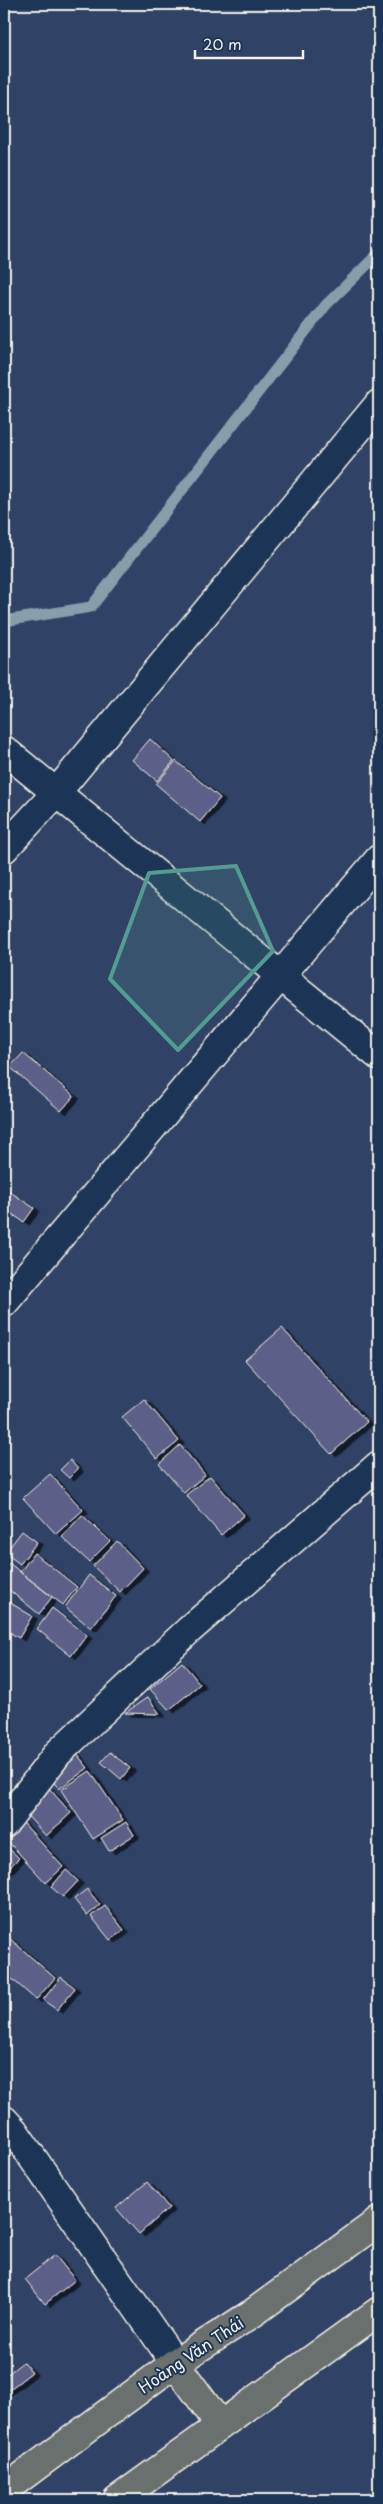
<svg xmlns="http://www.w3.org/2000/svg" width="383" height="2504" viewBox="0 0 383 2504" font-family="'Playpen Sans',sans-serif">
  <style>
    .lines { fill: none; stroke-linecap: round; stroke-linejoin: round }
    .stream { stroke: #879fab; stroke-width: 11 }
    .building { fill: #5c6188; stroke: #f4f1e8; filter: url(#shadow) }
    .minor-casing { stroke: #f4f1e8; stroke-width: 31 }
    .major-casing { stroke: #f4f1e8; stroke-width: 31 }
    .minor { stroke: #1d3557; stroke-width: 28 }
    .major { stroke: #6a706d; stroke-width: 28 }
    .marked { fill: #549b93; fill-opacity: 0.2; stroke: #549b93; stroke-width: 4; stroke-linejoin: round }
    .labels { text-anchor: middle; stroke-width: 4; stroke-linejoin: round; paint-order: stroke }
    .street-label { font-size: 16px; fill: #f4f1e8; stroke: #1d3557 }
  </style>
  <defs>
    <filter id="shadow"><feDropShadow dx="5.5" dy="3" stdDeviation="0" flood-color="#0009"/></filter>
  </defs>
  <rect width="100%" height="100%" fill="#304266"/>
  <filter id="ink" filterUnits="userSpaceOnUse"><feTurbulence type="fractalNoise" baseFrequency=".02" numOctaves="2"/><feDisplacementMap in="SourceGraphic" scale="10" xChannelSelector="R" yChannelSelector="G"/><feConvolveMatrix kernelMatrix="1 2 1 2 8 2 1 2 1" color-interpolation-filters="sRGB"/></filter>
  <g filter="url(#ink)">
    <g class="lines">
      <!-- stream -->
      <path class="stream" d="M4,621L91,607L326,305L379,253"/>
    </g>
    <!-- building -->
    <path class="building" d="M150,739L174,761L157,781L132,760Z
      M176,761L220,798L200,822L156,784Z
      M23,1053L74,1096L61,1111L10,1067Z
      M9,1191L34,1208L24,1222L4,1209V1199Z
      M282,1328L367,1422L331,1454L245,1360Z
      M144,1399L179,1441L157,1459L122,1417Z
      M180,1445L205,1475L184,1493L159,1464Z
      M70,1460L78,1469L69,1478L60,1470Z
      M50,1474L83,1510L56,1534L23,1498Z
      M210,1476L244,1515L221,1535L186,1495Z
      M82,1515L110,1541L89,1562L62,1537Z
      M22,1531L37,1542L20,1564L5,1553Z
      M117,1541L143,1568L120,1592L93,1566Z
      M34,1553L77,1587L63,1605L20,1572Z
      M9,1563L52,1597L39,1614L4,1586V1569Z
      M89,1575L116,1596L91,1628L65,1607Z
      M4,1599L32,1616L19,1638L4,1629Z
      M52,1608L87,1635L71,1656L37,1629Z
      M182,1662L200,1684L169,1710L150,1689Z
      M148,1697L160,1714L125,1713Z
      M65,1739L88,1768L59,1789L37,1760Z
      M110,1752L130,1768L121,1779L101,1762Z
      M90,1771L123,1820L93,1839L61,1790Z
      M47,1786L71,1813L46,1836L21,1809Z
      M18,1817L63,1867L46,1883L4,1837Z
      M126,1822L134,1835L109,1851L101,1838Z
      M4,1844L19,1858L4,1873Z
      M66,1870L78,1881L63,1897L51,1887Z
      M87,1889L100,1905L87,1916L74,1899Z
      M105,1906L124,1930L110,1940L91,1916Z
      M8,1937L55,1978L36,2000L4,1972V1942Z
      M61,1977L75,1988L57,2010L43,2000Z
      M147,2182L169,2208L139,2234L116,2208Z
      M55,2255L75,2280L45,2304L25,2279Z
      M23,2362L32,2372L6,2392L4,2389V2377Z"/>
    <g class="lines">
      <!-- minor casing -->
      <g class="minor-casing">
        <path id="minor" d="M4,750L379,1056
          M4,849L56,793L379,404
          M4,1303L379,859
          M4,1824L58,1753L189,1630L379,1465
          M4,2120L14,2131L175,2363"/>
      </g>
      <!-- major casing -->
      <g class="major-casing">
        <path id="major" d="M175,2363L220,2425
          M4,2490L175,2363L253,2313L379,2221
          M117,2500L379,2311"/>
      </g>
      <!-- minor -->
      <use href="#minor" class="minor"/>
      <!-- major -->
      <use href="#major" class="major"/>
    </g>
  </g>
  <!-- marked area -->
  <path class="marked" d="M236,866L273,951L178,1050L110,979L149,873Z"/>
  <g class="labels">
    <!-- street labels -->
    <g class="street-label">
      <text transform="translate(191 2355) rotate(-34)" y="6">Hoàng Văn Thái</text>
    </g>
  </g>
  <!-- margin -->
  <rect width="383" height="2504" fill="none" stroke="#1d3557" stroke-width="20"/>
  <rect x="10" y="10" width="363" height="2484" fill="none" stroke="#f4f1e8" stroke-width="2" filter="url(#ink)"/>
  <!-- scale -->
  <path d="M195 50v8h108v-8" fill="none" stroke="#f4f1e8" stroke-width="2.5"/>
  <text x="203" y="50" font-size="15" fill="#f4f1e8" stroke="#1d3557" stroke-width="4" paint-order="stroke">20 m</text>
</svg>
